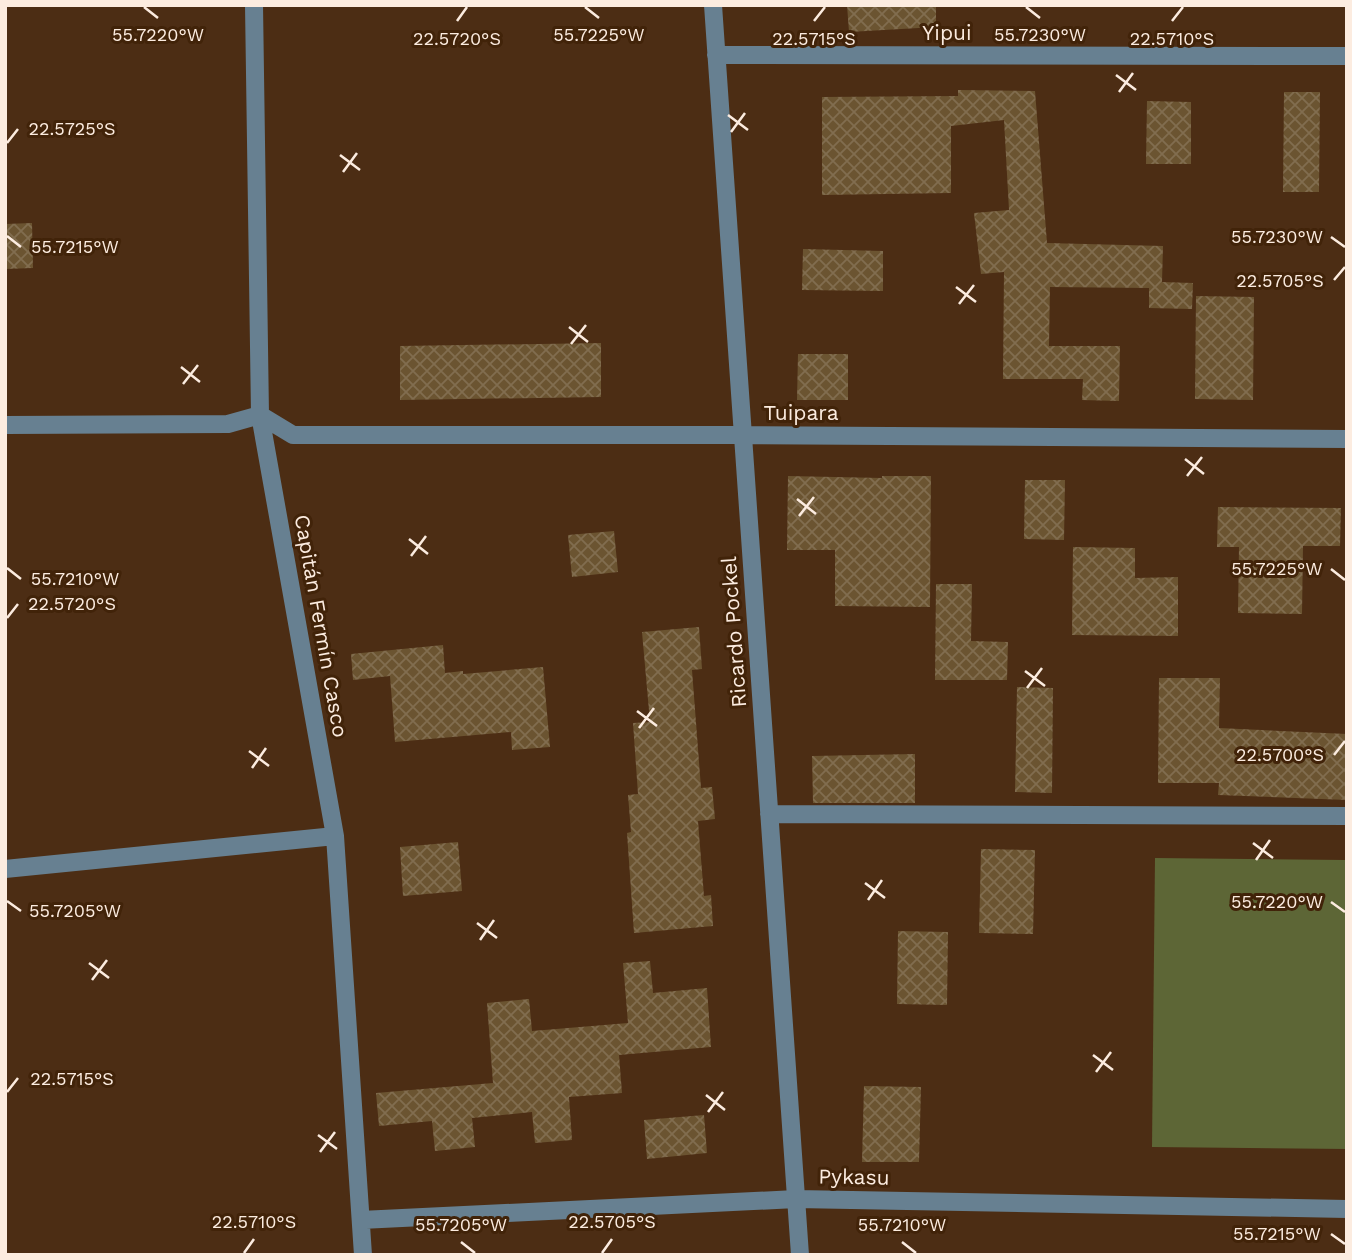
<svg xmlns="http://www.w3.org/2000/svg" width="1352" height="1260" viewBox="0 0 1352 1260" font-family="'Work Sans',sans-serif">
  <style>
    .pitch { fill: #5d6636 }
    .building { fill: url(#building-cross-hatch) }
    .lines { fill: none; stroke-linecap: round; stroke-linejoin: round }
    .minor { stroke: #678091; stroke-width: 18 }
    .ticks { fill: none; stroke: #fcece0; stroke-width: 2.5 }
    .labels { text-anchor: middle; stroke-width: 6; stroke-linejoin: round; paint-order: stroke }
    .street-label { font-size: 21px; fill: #fcece0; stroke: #412309 }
    .ticks-label { font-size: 18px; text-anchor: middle; fill: #fcece0; stroke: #412309; stroke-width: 6; stroke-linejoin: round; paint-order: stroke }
  </style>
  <defs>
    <pattern id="building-cross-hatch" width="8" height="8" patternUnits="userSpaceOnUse" patternTransform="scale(1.75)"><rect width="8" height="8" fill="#6b5431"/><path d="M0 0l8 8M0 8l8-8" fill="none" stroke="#816d4f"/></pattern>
  </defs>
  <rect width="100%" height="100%" fill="#4c2d14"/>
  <!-- pitch -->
  <path class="pitch" d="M1155,858L1347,860V1149L1152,1147Z"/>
  <!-- building -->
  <path class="building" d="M847,5H936V27L849,32Z
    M958,90L1035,91L1047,243L1163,246L1162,282L1193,283L1192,309L1149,308V288L1050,287L1049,346H1120L1119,401L1082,400L1083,379H1003L1004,272L981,274L974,213L1009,210L1004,120L951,126V193L822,195V97L958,96Z
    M1284,92H1320L1319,192H1283Z
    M1147,101L1191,102V164H1146Z
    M32,223L33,268L5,269V224Z
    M803,249L883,251V291L802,290Z
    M1196,296L1254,297L1253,400L1195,399Z
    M601,343V397L400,400V346Z
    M798,354H848V400H797Z
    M788,476L882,478V476H931L930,607L835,606V550H787Z
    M1025,480H1065L1064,540L1024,539Z
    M1218,507L1341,508L1340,546H1303L1302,614L1238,613L1239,547H1217Z
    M614,531L618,572L572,577L568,535Z
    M1073,547L1135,548V578L1178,577V636L1072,635Z
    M936,584H972L971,641L1008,642L1007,680H935Z
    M699,627L702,669L692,670L701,788L712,787L715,819L698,821L704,896L711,895L713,926L634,933L627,833L631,832L628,795L638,794L633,723L650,722L642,632Z
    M443,645L445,673L463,671V674L543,667L550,747L512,750L511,732L395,742L390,676L353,680L351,654Z
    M1159,678H1220L1219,728L1347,734V800L1218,795L1219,783H1158Z
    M1017,687L1053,688L1052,793L1015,792Z
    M915,754V803H813L812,756Z
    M458,842L462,891L403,896L400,847Z
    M981,849L1035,850L1033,934L979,933Z
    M898,931L948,932L947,1005L897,1004Z
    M650,961L653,993L707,988L711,1047L619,1055L622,1093L569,1097L572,1140L535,1143L532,1112L472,1118L475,1147L435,1151L432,1121L379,1126L376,1093L493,1083L487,1003L529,999L532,1031L628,1023L623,963Z
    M864,1086L921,1087L919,1162H862Z
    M704,1115L707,1153L647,1159L644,1120Z"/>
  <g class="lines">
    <!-- minor -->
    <path class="minor" d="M254,5L260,415L335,836L363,1255
      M713,5L800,1255
      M716,55L1347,56
      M5,425L228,424L260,415L293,435H743L1347,439
      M769,814L1347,816
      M5,869L335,836
      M361,1220L796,1199L1347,1209"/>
  </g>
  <!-- ticks -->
  <path class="ticks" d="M144,7L158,18M585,7L599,18M1026,7L1040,18M457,21L467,7M814,21L825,7M1172,21L1183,7M1116,75L1136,90M1119,92L1133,73M728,115L748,130M731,132L745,113M7,143L18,129M340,155L360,170M343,172L357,153M7,236L21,247M1331,237L1345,247M1334,280L1345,267M956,287L976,302M959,304L974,285M569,327L588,342M571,344L586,325M181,367L200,382M183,384L198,365M1185,459L1204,474M1187,476L1202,457M797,499L816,514M799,516L814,497M409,539L428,554M411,556L426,536M7,568L21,579M1331,569L1345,580M7,618L18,604M1025,671L1045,686M1027,688L1042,668M637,711L657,726M639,728L654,708M249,751L269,766M1334,755L1345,741M252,768L266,748M1253,843L1273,858M1256,860L1270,840M865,883L885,898M868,900L882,880M7,901L21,911M1331,902L1345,912M477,923L497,938M480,940L494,920M89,963L109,978M92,980L107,960M1093,1055L1113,1070M1096,1072L1111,1052M7,1092L18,1078M706,1095L725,1110M708,1112L723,1092M318,1135L337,1149M320,1152L335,1132M1331,1234L1345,1244M461,1242L475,1253M902,1242L916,1253M244,1253L254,1239M602,1253L612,1239"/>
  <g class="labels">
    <!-- street labels -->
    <g class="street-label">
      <text x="947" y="40">Yipui</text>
      <text x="801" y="420">Tuipara</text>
      <text transform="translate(321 626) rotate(80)" y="7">Capitán Fermín Casco</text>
      <text transform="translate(734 632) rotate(-94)" y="7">Ricardo Pockel</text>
      <text transform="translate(854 1177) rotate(1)" y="7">Pykasu</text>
    </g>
  </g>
  <g class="ticks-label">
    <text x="158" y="41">55.7220°W</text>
    <text x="1040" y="41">55.7230°W</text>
    <text x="599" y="41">55.7225°W</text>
    <text x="457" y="45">22.5720°S</text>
    <text x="814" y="45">22.5715°S</text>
    <text x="1172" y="45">22.5710°S</text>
    <text x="72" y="135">22.5725°S</text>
    <text x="1277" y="243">55.7230°W</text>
    <text x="75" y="253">55.7215°W</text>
    <text x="1280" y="287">22.5705°S</text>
    <text x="1277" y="575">55.7225°W</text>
    <text x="75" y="585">55.7210°W</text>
    <text x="72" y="610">22.5720°S</text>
    <text x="1280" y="761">22.5700°S</text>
    <text x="1277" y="908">55.7220°W</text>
    <text x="75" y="917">55.7205°W</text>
    <text x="72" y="1085">22.5715°S</text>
    <text x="254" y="1228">22.5710°S</text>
    <text x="612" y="1228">22.5705°S</text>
    <text x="461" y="1231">55.7205°W</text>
    <text x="902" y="1231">55.7210°W</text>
    <text x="1277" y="1240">55.7215°W</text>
  </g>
  <!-- border -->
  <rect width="1352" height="1260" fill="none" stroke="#fcece0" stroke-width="14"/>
</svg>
